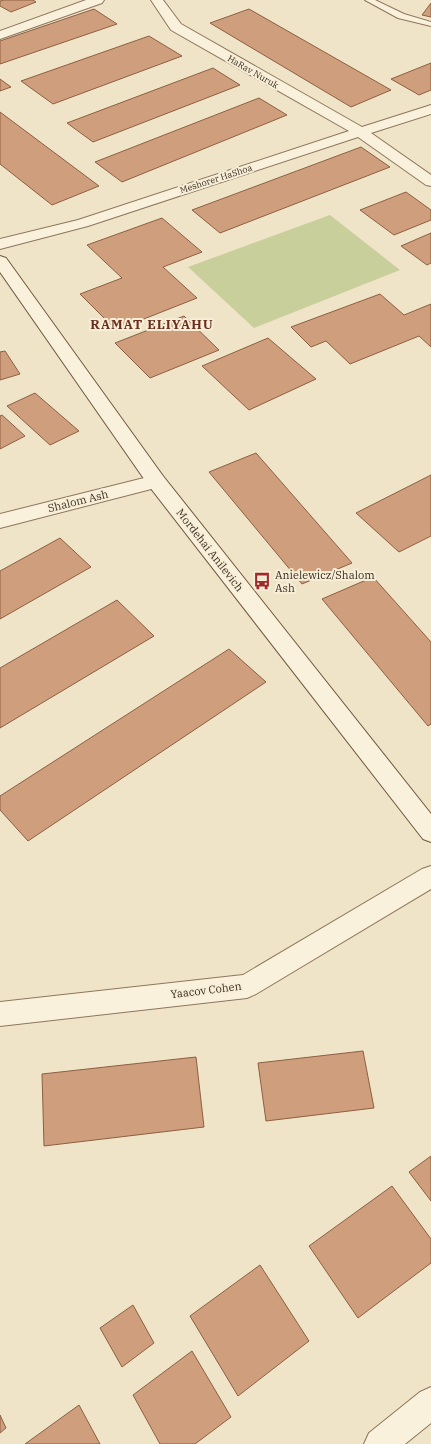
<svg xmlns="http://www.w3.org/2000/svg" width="431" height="1444" viewBox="0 0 431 1444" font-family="'IBM Plex Serif',serif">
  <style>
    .green { fill: #c9cf9b }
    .building { fill: #cf9f7d; stroke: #8d5f41 }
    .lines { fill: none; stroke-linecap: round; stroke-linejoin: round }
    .lane-casing { stroke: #8d765c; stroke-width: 2 }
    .street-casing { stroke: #8d765c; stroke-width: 2 }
    .secondary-casing { stroke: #6f573f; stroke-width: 2 }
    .lane { fill: #faf1dc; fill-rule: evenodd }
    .street { fill: #faf1dc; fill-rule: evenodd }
    .secondary { fill: #faf1dc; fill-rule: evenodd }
    .labels { text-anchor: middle; stroke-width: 4; stroke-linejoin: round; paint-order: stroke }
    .far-street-label { font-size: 9px; fill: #3d2e20; stroke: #f7eed8 }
    .street-label { font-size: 11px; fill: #3d2e20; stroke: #f7eed8 }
    .poi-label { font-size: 11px; fill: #3d2e20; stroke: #f7eed8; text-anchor: start }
    .far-district-label { font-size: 13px; font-weight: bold; letter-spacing: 1px; fill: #6b2e1e; stroke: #f7eed8 }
  </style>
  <rect width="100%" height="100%" fill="#f0e4c8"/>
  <!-- green -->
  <path class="green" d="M330,215L400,270L254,328L188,267Z"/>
  <!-- building -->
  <path class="building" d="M4,0H33L36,2L11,12L0,6V1Z
    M431,3V17L422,15Z
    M94,9L117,24L0,64V41Z
    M249,9L391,90L351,107L210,23Z
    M149,36L182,56L53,104L21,81Z
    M431,63V90L419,95L391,79Z
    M213,68L240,85L93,142L67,123Z
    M0,79L11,87L0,91Z
    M259,98L287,115L122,182L95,162Z
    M0,112L99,186L52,205L0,164Z
    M361,147L390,167L220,233L192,210Z
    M406,192L431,210V220L394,235L360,210Z
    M162,218L202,252L163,267L197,298L116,330L80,294L122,278L87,245Z
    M431,233V263L427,265L401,246Z
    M380,294L404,315L431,304V347L419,336L350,364L326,341L311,347L291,327Z
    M184,316L219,350L150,378L115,343Z
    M268,338L316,379L249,410L202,366Z
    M5,351L20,374L0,380V352Z
    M35,393L79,431L50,445L7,406Z
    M2,415L25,436L0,449V416Z
    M256,453L352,563L302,584L209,472Z
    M431,475V536L399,552L356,513Z
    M60,538L91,567L0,619V571Z
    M373,577L431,642V724L428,726L322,599Z
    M117,600L154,636L0,728V668Z
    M229,649L266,682L28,841L0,810V796Z
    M363,1051L374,1108L266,1121L258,1063Z
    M196,1057L204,1127L44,1146L42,1074Z
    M431,1156V1201L409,1172Z
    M392,1186L431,1239V1263L358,1318L309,1246Z
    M260,1265L309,1341L238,1396L190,1316Z
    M133,1305L154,1343L122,1367L100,1328Z
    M192,1351L231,1417L195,1444H160L133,1395Z
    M79,1405L100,1444H25Z
    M0,1415L6,1428L0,1433Z"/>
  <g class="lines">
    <!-- lane casing -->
    <g class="lane-casing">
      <path id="lane" d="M365,0H375L404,14L431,22V26L398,18Z"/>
    </g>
    <!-- street casing -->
    <g class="street-casing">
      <path id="street" d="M86,0H104L102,3L0,39V31Z
        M151,0H163L181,24L362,127L431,105V114L371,133L431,175V186L426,185L358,137L88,226L0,249V239L78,220L349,131L171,30Z
        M156,475L163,476L165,481L163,486L0,528V514Z
        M431,866V889L256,994L247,998L0,1026V1002L243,975L422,869Z
        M431,1387V1423L405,1444H364L369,1433L420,1392Z"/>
    </g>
    <!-- secondary casing -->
    <g class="secondary-casing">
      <path id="secondary" d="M0,256L6,258L163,476L431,814V842L423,839L149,486L0,272Z"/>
    </g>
    <!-- lane -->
    <use href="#lane" class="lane"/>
    <!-- street -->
    <use href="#street" class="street"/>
    <!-- secondary -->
    <use href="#secondary" class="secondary"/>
  </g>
  <!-- icons -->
  <defs>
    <g id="bus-bare" transform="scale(1.38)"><path d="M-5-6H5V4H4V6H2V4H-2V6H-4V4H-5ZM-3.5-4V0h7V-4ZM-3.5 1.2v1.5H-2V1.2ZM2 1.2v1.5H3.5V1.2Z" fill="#9e2a2b" stroke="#f7eed8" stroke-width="2.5" paint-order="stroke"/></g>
  </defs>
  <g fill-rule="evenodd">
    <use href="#bus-bare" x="262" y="581"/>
  </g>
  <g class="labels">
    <!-- far-street labels -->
    <g class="far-street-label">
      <text transform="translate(253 72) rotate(30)" y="3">HaRav Nuruk</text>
      <text transform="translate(216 179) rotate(-18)" y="3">Meshorer HaShoa</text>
    </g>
    <!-- street labels -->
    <g class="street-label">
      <text transform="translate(78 501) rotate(-14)" y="4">Shalom Ash</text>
      <text transform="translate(210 550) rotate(52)" y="4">Mordehai Anilevich</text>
      <text transform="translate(206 990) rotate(-7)" y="4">Yaacov Cohen</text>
    </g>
    <!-- poi labels -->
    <g class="poi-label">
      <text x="275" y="579">Anielewicz/Shalom<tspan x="275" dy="13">Ash</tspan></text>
    </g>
    <!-- far-district labels -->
    <g class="far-district-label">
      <text x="152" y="329">RAMAT ELIYAHU</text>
    </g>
  </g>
</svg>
